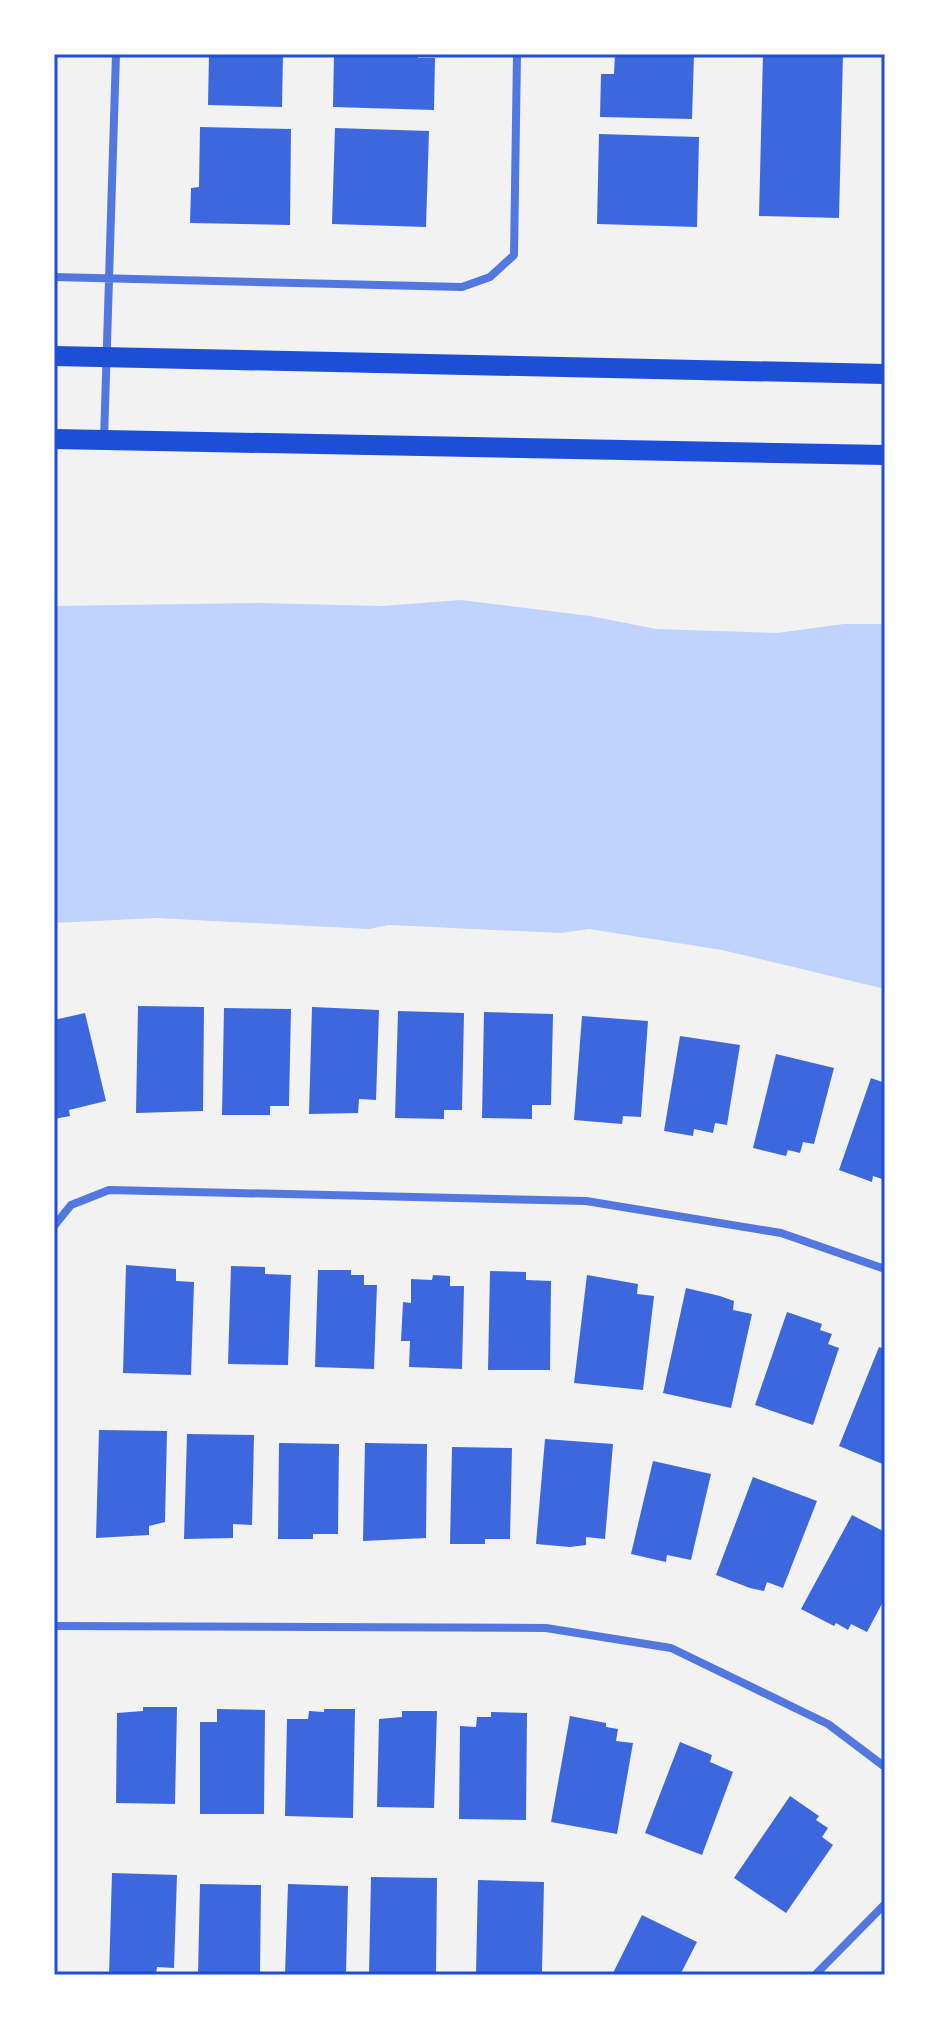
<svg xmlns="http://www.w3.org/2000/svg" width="939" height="2029" viewBox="0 0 939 2029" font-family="'Roboto Condensed',sans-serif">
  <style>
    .water { fill: #bfd3fe }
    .building { fill: #3d67dc }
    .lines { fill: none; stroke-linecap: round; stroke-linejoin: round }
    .minor { stroke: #5277de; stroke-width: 8 }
    .primary { stroke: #1d4ed8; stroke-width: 20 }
    .neatline { fill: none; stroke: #1d4ed8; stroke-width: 3 }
  </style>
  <rect width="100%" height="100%" fill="#f2f2f2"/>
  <!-- water -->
  <path class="water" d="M461,600L590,616L656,629L777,633L844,624H885V989L722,950L589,929L561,933L389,925L369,929L156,918L54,923V606L259,603L382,606Z"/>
  <!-- building -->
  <path class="building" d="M209,54H283L282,107L208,105Z
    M334,54H418V58H435L434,110L333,107Z
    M615,54H694L692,119L600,117L601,74H614Z
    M763,54H843L839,218L759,216Z
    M200,127L291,129L290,225L190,223L191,188L199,187Z
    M335,128L429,131L426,227L332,224Z
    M599,134L699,137L697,227L597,224Z
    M138,1006L204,1007L203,1111L136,1113Z
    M312,1007L379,1010L376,1100L359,1099L358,1113L309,1114Z
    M224,1008L291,1009L289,1106H270V1115H222Z
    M398,1011L464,1013L462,1110H444V1119L395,1118Z
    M484,1012L553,1014L551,1105H532V1119L482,1118Z
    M85,1013L106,1101L69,1110L70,1116L54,1119V1020Z
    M582,1016L648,1021L641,1117L623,1116L622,1124L574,1120Z
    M680,1036L740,1045L727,1125L715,1123L713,1133L694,1129L693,1136L664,1131Z
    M776,1054L834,1068L814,1144L803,1142L800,1153L788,1150L786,1156L753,1148Z
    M871,1078L885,1083V1180L873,1176L872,1182L839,1170Z
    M126,1265L176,1269V1281L194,1282L191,1375L123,1373Z
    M231,1266L265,1267V1274L291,1275L288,1365L228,1364Z
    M318,1270H351V1275H364V1285H377L374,1369L315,1367Z
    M490,1271L526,1272V1280L551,1281L550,1370H488Z
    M433,1275L450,1276V1286H464L462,1369L409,1367L410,1341H401L403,1302L411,1303V1279L432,1280Z
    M587,1275L638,1284L637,1294L654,1296L643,1390L574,1383Z
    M686,1288L720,1296L734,1301L733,1310L752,1314L731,1408L663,1393Z
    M787,1312L822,1324L820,1330L832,1334L828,1344L839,1348L813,1425L755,1405Z
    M879,1347L885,1349V1465L839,1446Z
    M99,1430L167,1431L165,1522L149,1526V1535L96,1538Z
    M187,1434L254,1435L252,1525L233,1524V1538L184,1539Z
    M545,1439L613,1444L605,1539L586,1537V1545L570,1547L536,1544Z
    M279,1443L339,1444L338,1534H313V1539H278Z
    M365,1443L427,1444L426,1538L363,1541Z
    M452,1447L512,1448L510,1539H485V1544H450Z
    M653,1461L711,1474L691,1560L667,1555L666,1562L631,1554Z
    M753,1477L817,1501L783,1588L767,1582L764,1591L750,1588L716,1575Z
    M852,1515L885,1532V1598L867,1632L851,1624L848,1630L836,1623L834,1626L801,1609Z
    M143,1707H177L175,1804L116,1803L117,1713L143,1711Z
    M217,1709L265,1710L264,1814H200V1722H217Z
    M324,1709H355L353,1818L285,1816L287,1719H308L309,1711L324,1712Z
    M402,1711H437L434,1808L377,1807L379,1719L402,1717Z
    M491,1712L527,1713L526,1820L459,1819L460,1726L476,1727L477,1717H491Z
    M570,1716L606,1723V1727L618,1729L616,1741L633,1743L617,1834L551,1822Z
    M680,1742L712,1755L710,1762L733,1772L702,1855L645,1833Z
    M790,1796L819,1816L816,1820L828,1828L822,1837L833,1845L786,1913L734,1878Z
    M112,1873L177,1875L174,1968L157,1967L156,1975H109Z
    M371,1877L437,1878L436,1972L369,1975Z
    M478,1880L544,1882L542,1972L476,1975Z
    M200,1884L261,1885L260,1974L198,1975Z
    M288,1884L348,1886L346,1975H285Z
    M642,1915L697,1942L680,1975H612Z"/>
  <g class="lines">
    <!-- minor -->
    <path class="minor" d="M54,277L462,287L490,277L514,255L517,54
      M104,440L116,54
      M54,1226L71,1205L109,1190L586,1201L781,1233L885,1269
      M54,1626L546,1628L671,1648L828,1724L885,1767
      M815,1975L885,1904"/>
    <!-- primary -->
    <path class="primary" d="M54,356L885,374
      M54,439L885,455"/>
  </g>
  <!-- border -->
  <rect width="939" height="2029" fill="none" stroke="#ffffff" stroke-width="112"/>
  <rect x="56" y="56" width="827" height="1917" class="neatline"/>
</svg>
